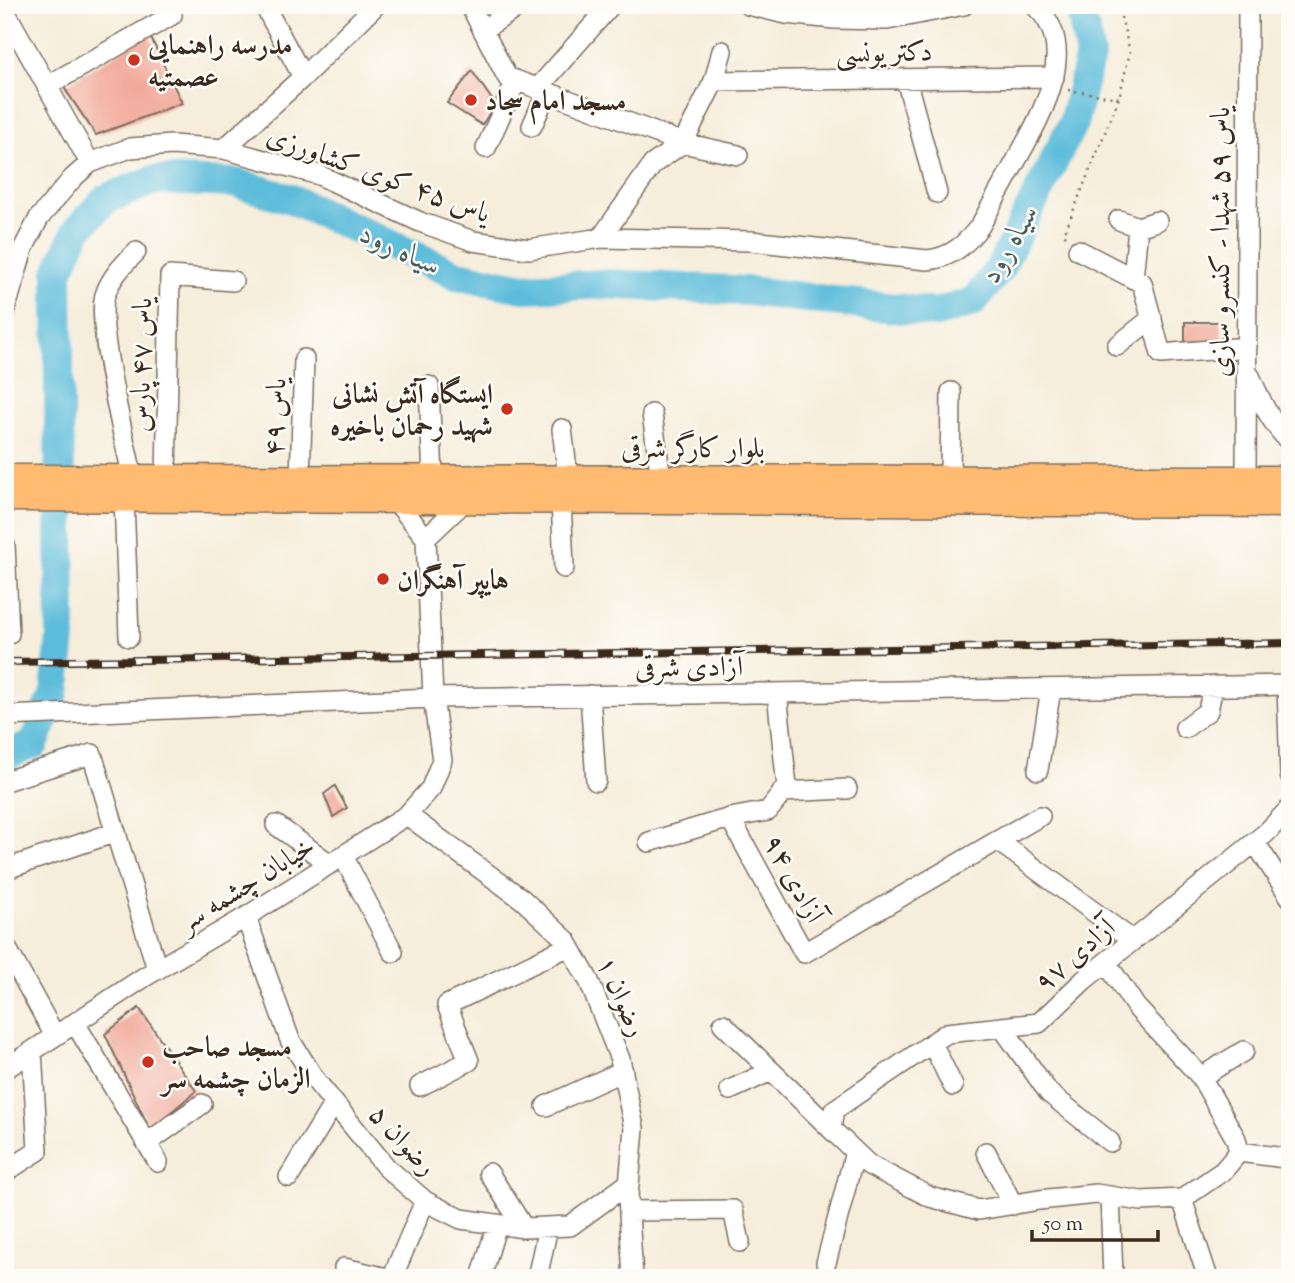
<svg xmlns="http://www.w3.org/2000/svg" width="1295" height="1283" viewBox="0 0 1295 1283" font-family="'Sorts Mill Goudy',Amiri,serif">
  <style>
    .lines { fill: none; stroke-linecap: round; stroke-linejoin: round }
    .river { stroke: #5bbcda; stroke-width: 30 }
    .building { fill: #f2aa9b }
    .minor-casing { stroke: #7c6e60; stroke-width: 22 }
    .major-casing { stroke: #7c6e60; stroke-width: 29 }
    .path { stroke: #7c6e60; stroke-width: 2.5; stroke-dasharray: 2 5; stroke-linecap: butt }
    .minor { stroke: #fff; stroke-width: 19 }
    .major { stroke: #ffbb71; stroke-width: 26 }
    .rail-casing { stroke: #3b2a1e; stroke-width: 8 }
    .rail { stroke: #fdfcf7; stroke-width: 5; stroke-dasharray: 16; stroke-linecap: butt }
    .poi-dot { fill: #c8321e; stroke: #fdfcf7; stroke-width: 2.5 }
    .labels { text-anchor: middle; stroke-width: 5; stroke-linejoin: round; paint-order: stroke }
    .poi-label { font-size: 28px; font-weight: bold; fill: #3b2a1e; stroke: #fdfcf7; text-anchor: start }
    .street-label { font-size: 28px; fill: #3b2a1e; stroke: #fdfcf7 }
    .water-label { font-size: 30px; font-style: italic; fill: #465d60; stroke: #fdfcf7 }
  </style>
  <rect width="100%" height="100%" fill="#fdfcf7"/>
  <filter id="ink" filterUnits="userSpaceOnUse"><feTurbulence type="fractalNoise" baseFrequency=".0143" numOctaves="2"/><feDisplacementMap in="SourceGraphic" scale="14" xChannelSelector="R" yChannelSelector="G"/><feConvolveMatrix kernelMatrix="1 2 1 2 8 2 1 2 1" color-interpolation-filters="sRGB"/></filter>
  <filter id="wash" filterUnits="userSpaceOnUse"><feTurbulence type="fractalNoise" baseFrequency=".00686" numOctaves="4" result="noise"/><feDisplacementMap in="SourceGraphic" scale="28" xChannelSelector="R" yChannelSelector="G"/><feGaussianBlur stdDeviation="1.57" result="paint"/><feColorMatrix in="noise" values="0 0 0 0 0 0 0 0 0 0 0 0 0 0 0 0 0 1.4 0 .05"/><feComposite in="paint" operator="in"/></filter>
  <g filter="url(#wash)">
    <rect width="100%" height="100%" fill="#f6edda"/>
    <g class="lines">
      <!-- river -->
      <path class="river" d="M5,756L34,744L55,693L61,638L58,272L77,230L106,199L154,180L236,183L291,199L457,275L524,288L606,284L748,291L936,313L973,302L1000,268L1073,123L1090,56L1080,5"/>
    </g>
    <g id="blocks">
      <!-- building -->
      <path class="building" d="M149,34L182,103L96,135L63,86Z
        M472,71L495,104L482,125L447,103Z
        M1185,322H1222V344L1185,347Z
        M335,786L347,808L333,817L324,794Z
        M139,1008L196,1091L150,1130L105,1034Z"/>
    </g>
  </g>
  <g filter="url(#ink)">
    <use href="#blocks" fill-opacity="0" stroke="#7c6e60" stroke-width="2"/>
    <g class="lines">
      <!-- minor casing -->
      <g class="minor-casing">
        <path id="minor" d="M264,5L303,77
          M470,5L507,77L683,143L738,155
          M748,5L786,14L834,19L887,20L964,5
          M5,11L90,163
          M484,29L521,5
          M906,79L937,193
          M714,81L1054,77
          M47,86L172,15
          M538,88L611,5
          M532,126L547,92
          M486,148L516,81
          M224,149L303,77L376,5
          M1119,220L1138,227L1133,279
          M1138,227L1157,221
          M601,238L653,164L683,143L714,81L722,51
          M1078,250L1142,283L1161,354L1247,347
          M5,311L23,249L39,218L73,178L90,163L130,148L172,145L224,149L319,175L420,222L473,241L529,249L601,238L751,241L927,260C951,258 965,245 980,226C992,204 1005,181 1017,159C1041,116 1082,46 1034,5
          M1117,346L1152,318
          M1250,376C1260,400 1271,423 1290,442
          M429,386L433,478
          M652,414L661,479
          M562,429L568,477
          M133,478C125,444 96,323 105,295C111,277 123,265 136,252
          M166,478L170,276L233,281
          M300,478L304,359
          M950,479L951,392
          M1246,479L1248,5
          M124,498L129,637
          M561,499L564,568
          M426,538L466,500
          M5,545L9,634
          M1287,685L1290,775
          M590,695L596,781
          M5,716L433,698L1290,685
          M1185,728L1208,711L1213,686
          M1038,770L1051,689
          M5,781L92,754L157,969
          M782,792L847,789
          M407,815L522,899L566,940L589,981L620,1059L634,1128L628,1197L633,1278
          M730,818L804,953L1040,816
          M276,825L330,864
          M998,841L1132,940
          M649,842L730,818L768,811L787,787L777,693
          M1255,842L1290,897
          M343,856L393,952
          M9,868L116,832
          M246,917L290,1040L316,1081L386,1167L425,1201L461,1219L524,1228L570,1226L629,1183
          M5,945L55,1036
          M1106,962L1136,1007L1201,1077L1236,1139L1239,1152L1223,1171L1182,1199L1141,1201L1096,1194L1039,1200L979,1210L930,1197L869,1165L831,1129L834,1110L947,1033L1039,1023L1084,980L1266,833L1290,808
          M75,1023L158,1162
          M723,1024L831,1129
          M1002,1027L1049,1093L1110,1142
          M932,1043L953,1086
          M5,1069L146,976L246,917L407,815L431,788L442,760L433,698L426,538L394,499
          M1201,1077L1244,1051
          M420,1086L469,1061L447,1005L569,946
          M730,1090L771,1071
          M546,1106L623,1071
          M147,1143L202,1104
          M986,1152L1013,1205
          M1239,1152L1285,1158L1290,1164
          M5,1172L38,1151L32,1051
          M489,1173L524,1228
          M289,1177L334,1103
          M1110,1196L1113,1277
          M1182,1199L1207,1275
          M629,1211L733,1210L740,1242
          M826,1263L855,1152
          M344,1268L387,1278
          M392,1278L425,1201
          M481,1278L497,1224
          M537,1278L548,1227"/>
      </g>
      <!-- major casing -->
      <g class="major-casing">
        <path id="major" d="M5,478L1290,479
          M5,498L1290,504"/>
      </g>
      <!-- path -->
      <path class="path" d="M1068,90L1119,98
        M1066,236L1064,234L1119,98L1130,52L1118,5"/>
      <!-- minor -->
      <use href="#minor" class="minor"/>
      <!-- major -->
      <use href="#major" class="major"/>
      <!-- rail casing -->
      <g class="rail-casing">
        <path id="rail" d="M5,662L1290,643"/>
      </g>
      <!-- rail -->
      <use href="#rail" class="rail"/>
    </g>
  </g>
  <!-- markers -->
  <g class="poi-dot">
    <circle cx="134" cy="60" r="7"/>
    <circle cx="471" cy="100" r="7"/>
    <circle cx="507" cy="409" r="7"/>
    <circle cx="383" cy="579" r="7"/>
    <circle cx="148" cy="1062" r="7"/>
  </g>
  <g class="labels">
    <!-- poi labels -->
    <g class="poi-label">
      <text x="148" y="54">مدرسه راهنمایی<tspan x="148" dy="32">عصمتیه</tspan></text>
      <text x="485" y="110">مسجد امام سجاد</text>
      <text x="493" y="403" text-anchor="end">ایستگاه آتش نشانی<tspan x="493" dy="32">شهید رحمان باخیره</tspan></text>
      <text x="397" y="589">هایپر آهنگران</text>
      <text x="162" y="1056">مسجد صاحب<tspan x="162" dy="32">الزمان چشمه سر</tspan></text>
    </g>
    <!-- street labels -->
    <g class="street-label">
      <text transform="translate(884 51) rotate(-1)" y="10">دکتر یونسی</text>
      <text transform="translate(379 173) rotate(20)" y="10">یاس ۴۵ کوی کشاورزی</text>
      <text transform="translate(1219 242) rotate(-90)" y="10">یاس ۵۹ شهدا - کنسرو سازی</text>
      <text transform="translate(140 365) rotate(-89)" y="10">یاس ۴۷ پارس</text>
      <text transform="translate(274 417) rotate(-88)" y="10">یاس ۴۹</text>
      <text x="693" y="457">بلوار کارگر شرقی</text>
      <text transform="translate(689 666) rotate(-1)" y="10">آزادی شرقی</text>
      <text transform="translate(795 878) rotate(61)" y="10">آزادی ۹۴</text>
      <text transform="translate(246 883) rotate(-32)" y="10">خیابان چشمه سر</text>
      <text transform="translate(1074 954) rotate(-41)" y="10">آزادی ۹۷</text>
      <text transform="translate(623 996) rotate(66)" y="10">رضوان ۱</text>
      <text transform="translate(404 1139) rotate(47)" y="10">رضوان ۵</text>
    </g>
    <!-- water labels -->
    <g class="water-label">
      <text transform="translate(1009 243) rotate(-60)" y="10">سیاه رود</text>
      <text transform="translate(401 249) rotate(25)" y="10">سیاه رود</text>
    </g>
  </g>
  <!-- margin -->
  <rect width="1295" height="1283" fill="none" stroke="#fdfcf7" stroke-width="28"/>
  <!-- scale -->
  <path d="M1032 1230v10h126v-10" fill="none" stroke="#3b2a1e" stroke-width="3.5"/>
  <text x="1043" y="1230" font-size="21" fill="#3b2a1e" stroke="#fdfcf7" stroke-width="5" paint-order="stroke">50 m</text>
</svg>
